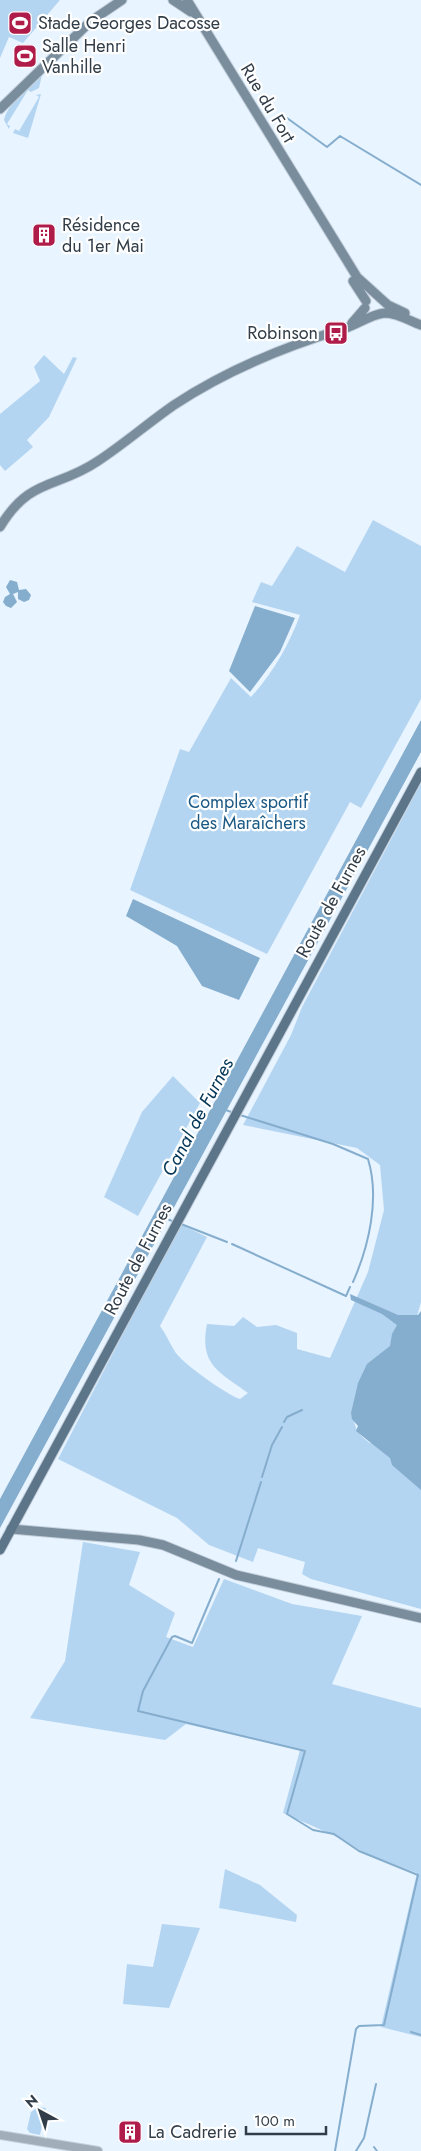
<svg xmlns="http://www.w3.org/2000/svg" width="421" height="2151" viewBox="0 0 421 2151" font-family="Jost,sans-serif">
  <style>
    .green { fill: #b4d5f1 }
    .water { fill: #85adcd }
    .lines { fill: none; stroke-linecap: round; stroke-linejoin: round }
    .stream { stroke: #85adcd; stroke-width: 2 }
    .tertiary-casing { stroke: #c3cfda; stroke-width: 10 }
    .secondary-casing { stroke: #c3cfda; stroke-width: 11 }
    .primary-casing { stroke: #c3cfda; stroke-width: 11 }
    .tertiary { stroke: #a1aeb9; stroke-width: 8 }
    .secondary { stroke: #7a8d9d; stroke-width: 9 }
    .primary { stroke: #5d7589; stroke-width: 9 }
    .labels { text-anchor: middle; stroke-width: 4.5; stroke-linejoin: round; paint-order: stroke }
    .poi-label { font-size: 18px; fill: #313d48; stroke: #fff; text-anchor: start }
    .street-label { font-size: 18px; fill: #313d48; stroke: #fff }
    .park-label { font-size: 18px; fill: #1b5985; stroke: #fff }
    .water-label { font-size: 19px; font-style: italic; fill: #043757; stroke: #fff }
  </style>
  <rect width="100%" height="100%" fill="#e8f4ff"/>
  <!-- green -->
  <path class="green" d="M0,0H60L23,43L9,37L0,58Z
    M42,75L39,88L31,92L28,90L7,124L10,126L9,129L4,120C8,102 30,88 42,75Z
    M41,94L28,138L13,133L15,129L19,131L39,97L36,95Z
    M44,355L64,374L73,357L77,358L49,417L27,440L33,447L5,471L0,465V414L40,381L34,367Z
    M373,520L421,546V699L361,808L350,802L267,954L130,890L180,749L189,752L231,678L251,697C273,673 289,645 300,615L252,602L261,582L272,586L297,546L345,572Z
    M421,783V1302L416,1320L354,1409C353,1427 356,1432 370,1443L405,1430L421,1489V1609L311,1579L302,1574L305,1562L258,1548L253,1562L209,1545L177,1518L58,1459L180,1224L207,1237L160,1326C166,1334 169,1342 174,1350C180,1362 227,1395 240,1399L248,1393C219,1372 199,1365 207,1324L234,1326L243,1317L257,1327L276,1325L297,1333V1349L330,1358L368,1272L384,1210L380,1165L357,1148L243,1125L291,1035L302,1007Z
    M173,1076L200,1103L138,1216L104,1197L142,1112Z
    M83,1542L140,1552L129,1585L175,1613L166,1637L193,1647L224,1579L292,1604L362,1616L332,1684L421,1708V2037L381,2027L417,1873L365,1853L333,1835L283,1813L300,1750L186,1724L165,1740L30,1718L65,1661Z
    M225,1869L260,1885L297,1915L296,1922L219,1908Z
    M162,1924L200,1928L169,2008L123,2004L127,1964L153,1967Z
    M38,2107L46,2108L40,2135L30,2133L27,2129L31,2112Z"/>
  <!-- water -->
  <path class="water" d="M10,580L17,582L19,590L26,589L31,595L29,600L24,602L18,599V592L13,594L17,602L11,608L6,606L3,602L5,597L10,594L6,587Z
    M255,606L295,618L280,652L250,692L229,671Z
    M421,720V752L0,1528V1499Z
    M133,899L260,958L239,1000L202,986L177,946L126,916Z
    M350,1294L398,1315H418L421,1311V1490L392,1465L390,1458L356,1431L358,1426L352,1419L351,1413L358,1383L367,1364L390,1346L392,1334L397,1325L382,1314L351,1300Z"/>
  <g class="lines">
    <!-- stream -->
    <path class="stream" d="M287,118L327,147L340,136L421,185
      M226,1110L231,1112
      M240,1115L333,1144L368,1159C380,1198 369,1246 353,1282
      M165,1218L172,1221
      M181,1224L227,1242
      M232,1244L346,1296L350,1287
      M284,1422L287,1417L302,1410
      M262,1477L272,1445L282,1427
      M236,1561L261,1482
      M219,1579L192,1643L175,1636L172,1637L143,1691L138,1711L305,1751L287,1814L313,1830L334,1834L359,1851L418,1875L384,2025L359,2026L356,2029L335,2151
      M411,2032L421,2035
      M374,2147L377,2151
      M356,2151L364,2138L376,2084"/>
    <!-- tertiary casing -->
    <g class="tertiary-casing">
      <path id="tertiary" d="M0,2135L98,2151"/>
    </g>
    <!-- secondary casing -->
    <g class="secondary-casing">
      <path id="secondary" d="M173,0L191,12
        M187,0L357,277L388,305L405,313
        M0,109L91,21L122,0
        M353,281L366,301
        M352,323L365,308
        M0,527C30,477 57,489 98,461C124,444 148,423 174,405C227,370 283,347 343,329C357,325 371,314 385,313C397,313 410,321 421,325
        M11,1529L139,1540L163,1545L236,1575L421,1618"/>
    </g>
    <!-- primary casing -->
    <g class="primary-casing">
      <path id="primary" d="M0,1550L421,772"/>
    </g>
    <!-- tertiary -->
    <use href="#tertiary" class="tertiary"/>
    <!-- secondary -->
    <use href="#secondary" class="secondary"/>
    <!-- primary -->
    <use href="#primary" class="primary"/>
  </g>
  <!-- icons -->
  <defs>
    <g id="stadium-square" transform="scale(1.25)"><rect x="-9" y="-9" width="18" height="18" rx="4" fill="#af1c49" stroke="#fff"/><path d="M0-5a6.5 5 0 1 0 0 10a6.5 5 0 1 0 0-10ZM-3.5-1.8h7v3.6h-7Z" fill="#fff"/></g>
    <g id="building-square" transform="scale(1.25)"><rect x="-9" y="-9" width="18" height="18" rx="4" fill="#af1c49" stroke="#fff"/><path d="M-4-6H4V6H1V3H-1V6H-4ZM-2.5-4.3h1.7v1.8h-1.7ZM.8-4.3h1.7v1.8H.8ZM-2.5-1h1.7V.8h-1.7ZM.8-1h1.7V.8H.8Z" fill="#fff"/></g>
    <g id="bus-square" transform="scale(1.25)"><rect x="-9" y="-9" width="18" height="18" rx="4" fill="#af1c49" stroke="#fff"/><path d="M-5-6H5V4H4V6H2V4H-2V6H-4V4H-5ZM-3.5-4V0h7V-4ZM-3.5 1.2v1.5H-2V1.2ZM2 1.2v1.5H3.5V1.2Z" fill="#fff"/></g>
  </defs>
  <g fill-rule="evenodd">
    <use href="#stadium-square" x="20" y="23"/>
    <use href="#stadium-square" x="25" y="56"/>
    <use href="#building-square" x="44" y="235"/>
    <use href="#bus-square" x="336" y="333"/>
    <use href="#building-square" x="130" y="2132"/>
  </g>
  <g class="labels">
    <!-- poi labels -->
    <g class="poi-label">
      <text x="38" y="29">Stade Georges Dacosse</text>
      <text x="42" y="52">Salle Henri<tspan x="42" dy="21">Vanhille</tspan></text>
      <text x="62" y="231">Résidence<tspan x="62" dy="21">du 1er Mai</tspan></text>
      <text x="318" y="339" text-anchor="end">Robinson</text>
      <text x="148" y="2138">La Cadrerie</text>
    </g>
    <!-- street labels -->
    <g class="street-label">
      <text transform="translate(268 103) rotate(59)" y="6">Rue du Fort</text>
      <text transform="translate(331 902) rotate(-61)" y="6">Route de Furnes</text>
      <text transform="translate(138 1259) rotate(-62)" y="6">Route de Furnes</text>
    </g>
    <!-- park labels -->
    <g class="park-label">
      <text x="248" y="808">Complex sportif<tspan x="248" dy="21">des Maraîchers</tspan></text>
    </g>
    <!-- water labels -->
    <g class="water-label">
      <text transform="translate(197 1117) rotate(-62)" y="7">Canal de Furnes</text>
    </g>
  </g>
  <!-- north arrow -->
  <g transform="translate(40 2111) rotate(320)" stroke="#ffffff" stroke-width="4" paint-order="stroke">
  <path d="M0-4L9 19L0 12L-9 19Z" fill="#313d48"/>
  <text y="-8" font-size="14" font-weight="bold" text-anchor="middle" fill="#313d48">N</text>
  </g>
  <!-- scale -->
  <path d="M246 2126v8h80v-8" fill="none" stroke="#313d48" stroke-width="2.5"/>
  <text x="254" y="2126" font-size="15" fill="#313d48" stroke="#ffffff" stroke-width="4" paint-order="stroke">100 m</text>
</svg>
